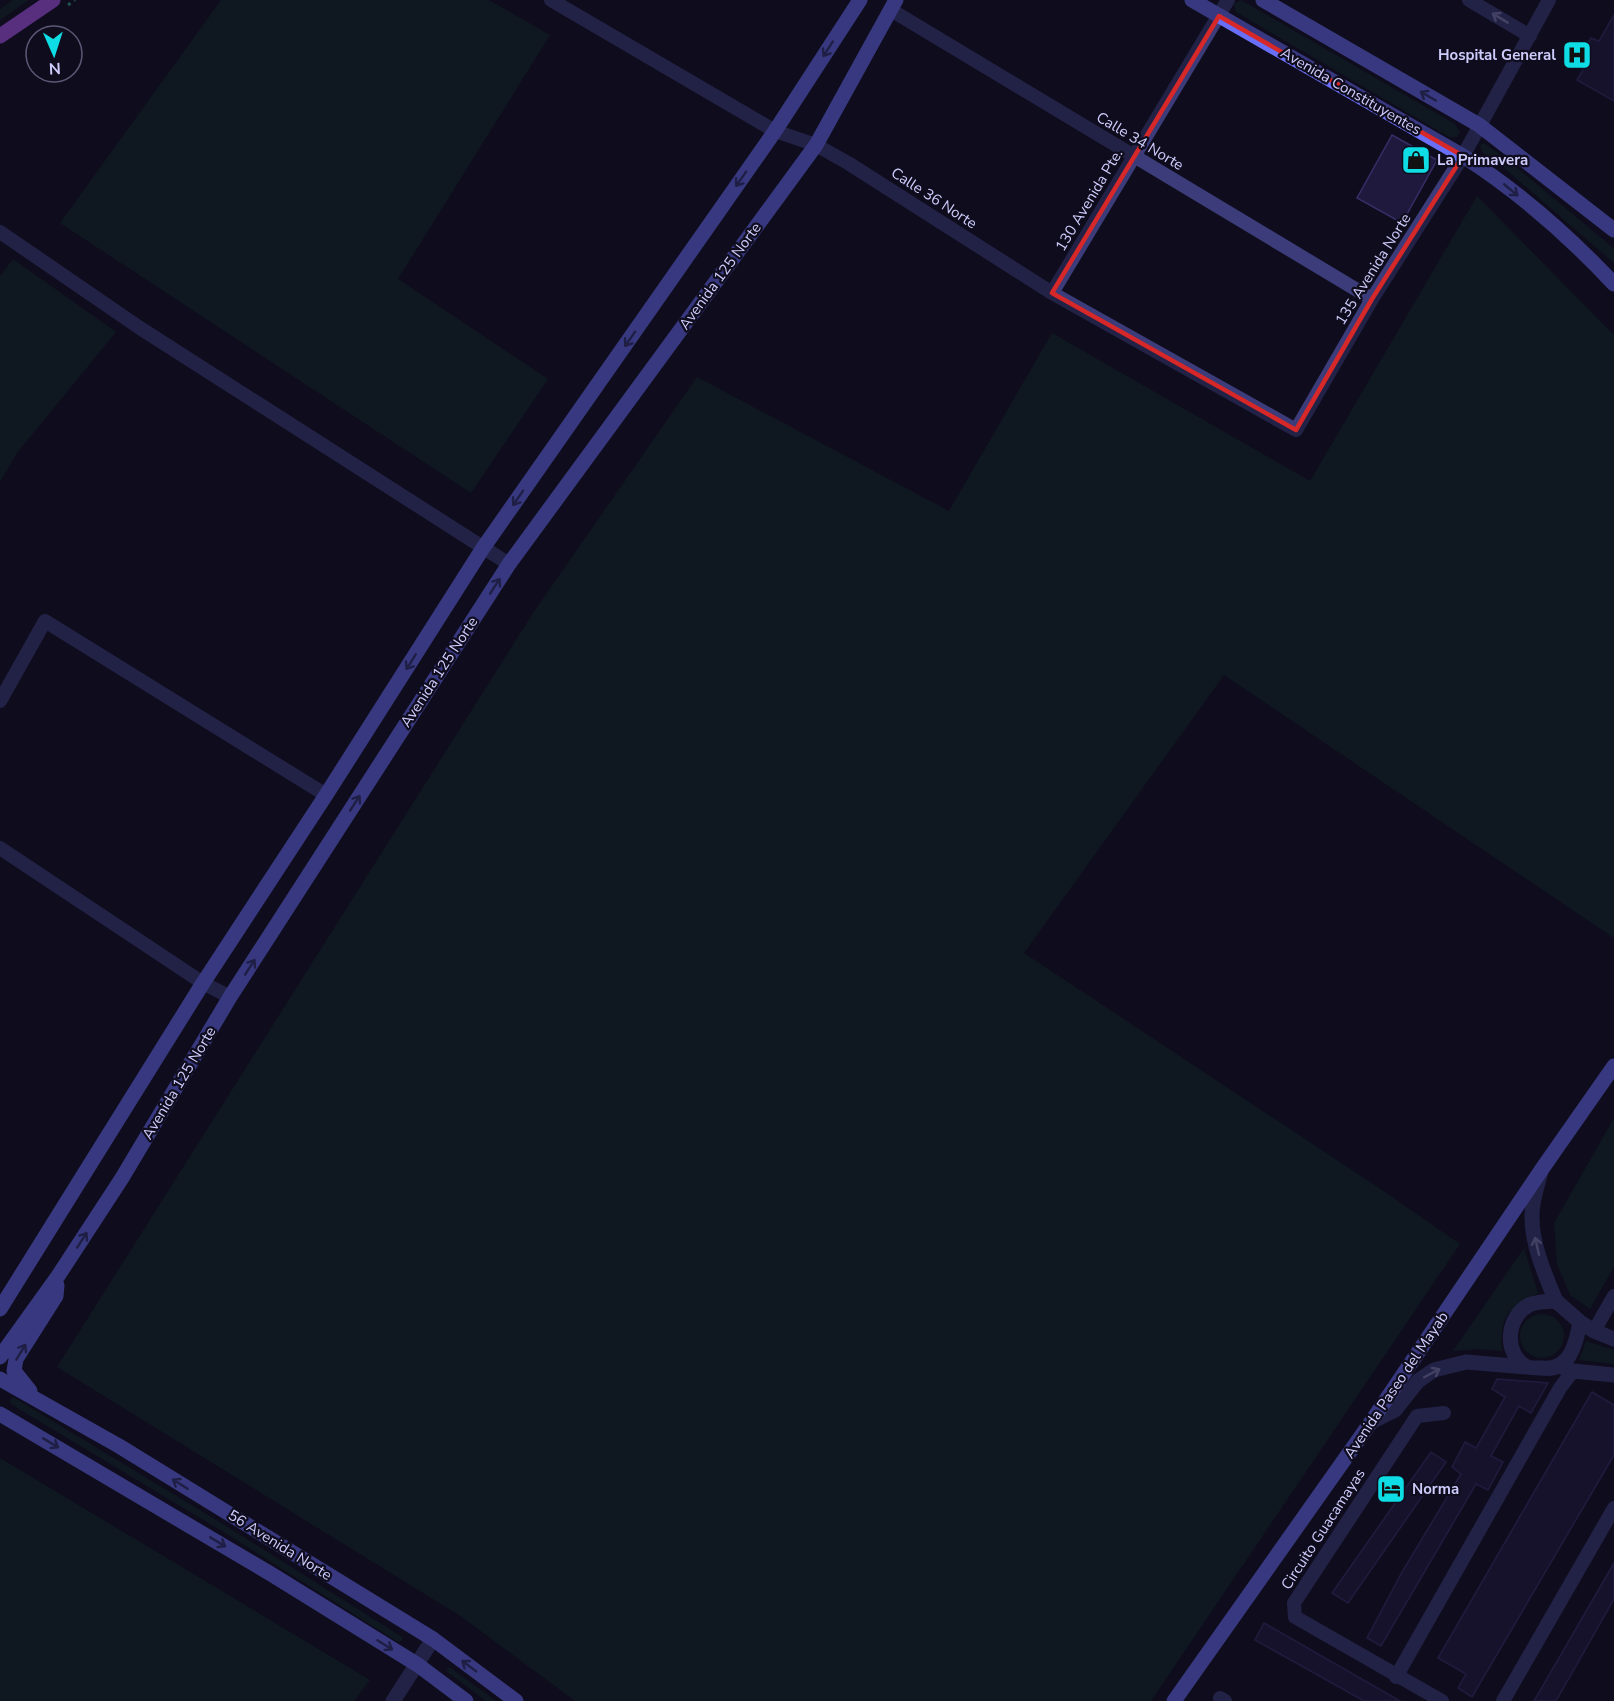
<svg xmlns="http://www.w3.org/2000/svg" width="1614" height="1701" viewBox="0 0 1614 1701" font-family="'Nunito Sans',sans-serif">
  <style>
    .green { fill: #102624 }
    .building { fill: #1f1a3d; stroke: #362e67; stroke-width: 1.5 }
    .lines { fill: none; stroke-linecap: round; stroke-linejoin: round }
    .path { stroke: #34a799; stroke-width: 3; stroke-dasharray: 3 4.5; stroke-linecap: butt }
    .minor { stroke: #3b3c79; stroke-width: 14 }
    .tertiary { stroke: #3b3c79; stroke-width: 15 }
    .secondary { stroke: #696ef6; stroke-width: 15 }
    .primary { stroke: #b15af5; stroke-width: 15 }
    .oneway { stroke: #8484ba }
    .oneway2 { stroke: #333474 }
    .marked { fill: none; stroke: #d62828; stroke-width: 4.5; stroke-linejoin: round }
    .labels { text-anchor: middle; stroke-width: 4.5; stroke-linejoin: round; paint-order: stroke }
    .poi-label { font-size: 15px; font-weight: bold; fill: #ceccfc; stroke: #0f0d1d; text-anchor: start }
    .street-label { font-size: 15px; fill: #ceccfc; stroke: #0f0d1d }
  </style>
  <rect width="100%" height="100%" fill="#0f0d1d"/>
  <!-- green -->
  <path class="green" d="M13,0H29L0,20V9Z
    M221,0H489L550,35L398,279L548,379L471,493L60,223Z
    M1241,0L1455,124L1460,132L1457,137H1449L1236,12L1234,4Z
    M1484,143L1509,161L1612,247L1614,249V263L1503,167L1483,153L1480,146Z
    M1477,196L1614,335V938L1224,675L1024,953L1382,1190L1460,1244L1151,1701H575L462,1617L57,1367L533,613L697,377L949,511L1052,333L1310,481Z
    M13,259L116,332L17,453L0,482V276Z
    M1614,1118V1267L1590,1309L1570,1295L1557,1264L1554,1223Z
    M1524,1248L1538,1293C1507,1309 1500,1315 1502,1351L1478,1349L1453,1351Z
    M1520 1336a22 22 0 1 1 44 0a22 22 0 1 1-44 0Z
    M1586,1341L1614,1350V1364L1579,1360Z
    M13,1397L231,1529L402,1637V1641L398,1642L225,1533L19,1409L9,1402Z
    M0,1458L370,1680L354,1701H0Z
    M449,1667L496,1701H486L446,1671Z"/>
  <!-- building -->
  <path class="building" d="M1614,15V101L1577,80L1587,63L1579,57L1591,38L1599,41Z
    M1392,135L1437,160L1402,223L1357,198Z
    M1497,1379L1548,1383L1531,1413L1519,1406L1491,1456L1503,1462L1488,1490L1476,1484L1381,1646L1367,1638L1402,1572L1461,1474L1452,1467L1465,1442L1476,1448L1505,1397L1492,1389Z
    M1592,1392L1614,1405V1455L1472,1697L1458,1688L1466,1674L1438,1658Z
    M1431,1452L1446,1462L1348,1603L1332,1593Z
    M1614,1563V1599L1556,1701H1534Z
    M1264,1623L1400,1701H1364L1255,1640Z"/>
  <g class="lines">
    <!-- path -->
    <path class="path" d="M68,5L75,0"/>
    <!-- minor -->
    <path class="minor" d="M551,0L775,131L816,145L848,163L1052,293L1296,430L1372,299L1463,156L1549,0
      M1469,0L1530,36
      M891,10L1372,299
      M0,232L140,328L509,564
      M1052,293L1228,0
      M0,701L45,621L326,795
      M0,848L203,983L230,997
      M1594,1331L1614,1296
      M1396,1677L1560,1388L1573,1371
      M1220,1698L1225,1701
      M1442,1701L1295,1617L1294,1603L1417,1416L1444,1413
      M1503,1701L1614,1508"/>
    <!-- tertiary -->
    <path class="tertiary" d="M1541,1171C1538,1185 1532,1200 1532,1214C1531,1243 1545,1275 1556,1301
      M1556,1301L1580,1322C1576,1344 1570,1372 1541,1368C1537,1368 1530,1368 1527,1367C1503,1354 1506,1317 1529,1305C1537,1301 1547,1302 1556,1301Z
      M1580,1322L1594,1331L1614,1339
      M1558,1366L1573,1371L1614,1375
      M1371,1422L1395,1410L1418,1381L1434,1370L1466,1362L1527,1367
      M393,1701L433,1639"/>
    <!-- secondary -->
    <path class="secondary" d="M1192,0L1463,156C1519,192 1569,236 1614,284
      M1263,0L1479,125L1614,230
      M0,1309L203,983L326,795L483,548L775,131L860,0
      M0,1357L58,1276L122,1178L230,997L509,564L816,145L896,0
      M0,1379L119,1446L433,1639L516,1701
      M30,1391L14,1371L16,1359L56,1296L57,1285
      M0,1414L271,1574L418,1665L466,1701
      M1174,1701L1371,1422L1542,1169L1614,1066"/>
    <!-- primary -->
    <path class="primary" d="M0,36L53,0"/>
  </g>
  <!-- one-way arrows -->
  <defs><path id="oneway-shaft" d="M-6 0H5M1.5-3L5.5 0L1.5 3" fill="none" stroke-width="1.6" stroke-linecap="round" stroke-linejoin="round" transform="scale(1.5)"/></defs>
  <g class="oneway">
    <use href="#oneway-shaft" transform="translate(1500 18) rotate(-149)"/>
    <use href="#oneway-shaft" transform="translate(1537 1246) rotate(-103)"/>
    <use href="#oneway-shaft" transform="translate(1432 1373) rotate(-28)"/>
  </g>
  <g class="oneway2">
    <use href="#oneway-shaft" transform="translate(828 49) rotate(123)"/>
    <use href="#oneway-shaft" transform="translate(1428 96) rotate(-150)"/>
    <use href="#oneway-shaft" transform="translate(741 179) rotate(125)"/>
    <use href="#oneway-shaft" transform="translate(1511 190) rotate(40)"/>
    <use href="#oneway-shaft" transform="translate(630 339) rotate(125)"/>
    <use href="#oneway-shaft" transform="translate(518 498) rotate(125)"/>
    <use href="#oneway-shaft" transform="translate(495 586) rotate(-57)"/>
    <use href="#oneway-shaft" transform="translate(411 662) rotate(122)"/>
    <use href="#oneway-shaft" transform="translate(355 803) rotate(-57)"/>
    <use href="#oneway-shaft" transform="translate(250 967) rotate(-57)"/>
    <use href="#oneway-shaft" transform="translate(82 1240) rotate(-57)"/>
    <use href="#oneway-shaft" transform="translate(21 1352) rotate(-59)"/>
    <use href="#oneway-shaft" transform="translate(51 1443) rotate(31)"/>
    <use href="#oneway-shaft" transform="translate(180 1484) rotate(-148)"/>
    <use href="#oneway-shaft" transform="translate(218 1542) rotate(31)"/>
    <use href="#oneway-shaft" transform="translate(385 1645) rotate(32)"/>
    <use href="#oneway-shaft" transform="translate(469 1666) rotate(-143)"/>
  </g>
  <!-- marked area -->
  <path d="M0 0H1614V1701H0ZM1219,16L1463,156L1372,299L1296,430L1052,293Z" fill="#0f0d1d" fill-opacity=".55" fill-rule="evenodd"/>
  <path class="marked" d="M1219,16L1463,156L1372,299L1296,430L1052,293Z"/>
  <!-- icons -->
  <defs>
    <g id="hospital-square" transform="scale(1.5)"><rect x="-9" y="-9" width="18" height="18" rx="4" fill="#0fdde5" stroke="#0f0d1d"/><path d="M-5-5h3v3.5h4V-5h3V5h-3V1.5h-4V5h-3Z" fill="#111"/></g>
    <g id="shop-square" transform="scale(1.5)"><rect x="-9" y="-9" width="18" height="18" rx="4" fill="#0fdde5" stroke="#0f0d1d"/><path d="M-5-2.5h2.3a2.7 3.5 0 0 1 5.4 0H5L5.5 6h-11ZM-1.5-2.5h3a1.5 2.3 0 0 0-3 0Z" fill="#111"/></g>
    <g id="hotel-square" transform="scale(1.5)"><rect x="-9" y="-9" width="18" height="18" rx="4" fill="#0fdde5" stroke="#0f0d1d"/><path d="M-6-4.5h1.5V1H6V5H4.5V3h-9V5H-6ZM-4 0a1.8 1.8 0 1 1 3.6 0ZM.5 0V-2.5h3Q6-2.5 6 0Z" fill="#111"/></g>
  </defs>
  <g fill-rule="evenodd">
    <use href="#hospital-square" x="1577" y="55"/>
    <use href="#shop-square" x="1416" y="160"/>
    <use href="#hotel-square" x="1391" y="1489"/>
  </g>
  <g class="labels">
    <!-- poi labels -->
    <g class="poi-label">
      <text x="1556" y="60" text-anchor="end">Hospital General</text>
      <text x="1437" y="165">La Primavera</text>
      <text x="1412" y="1494">Norma</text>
    </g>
    <!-- street labels -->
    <g class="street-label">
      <text transform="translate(1351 91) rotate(30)" y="5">Avenida Constituyentes</text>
      <text transform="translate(1140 141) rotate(31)" y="5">Calle 34 Norte</text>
      <text transform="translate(934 198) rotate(33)" y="5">Calle 36 Norte</text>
      <text transform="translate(1089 200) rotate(-59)" y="5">130 Avenida Pte.</text>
      <text transform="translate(1373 269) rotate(-58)" y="5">135 Avenida Norte</text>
      <text transform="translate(720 276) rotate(-54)" y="5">Avenida 125 Norte</text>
      <text transform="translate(439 672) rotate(-57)" y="5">Avenida 125 Norte</text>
      <text transform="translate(179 1083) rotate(-59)" y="5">Avenida 125 Norte</text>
      <text transform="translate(1396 1385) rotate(-56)" y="5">Avenida Paseo del Mayab</text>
      <text transform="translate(1323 1529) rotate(-57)" y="5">Circuito Guacamayas</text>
      <text transform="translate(280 1545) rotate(32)" y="5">56 Avenida Norte</text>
    </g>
  </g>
  <!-- north arrow -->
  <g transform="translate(54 54) rotate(177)"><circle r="28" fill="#0f0d1d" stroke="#5b5976" stroke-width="1.5"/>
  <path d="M0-4.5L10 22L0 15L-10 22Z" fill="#0fdde5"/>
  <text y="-9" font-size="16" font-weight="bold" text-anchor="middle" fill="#ceccfc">N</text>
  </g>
</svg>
